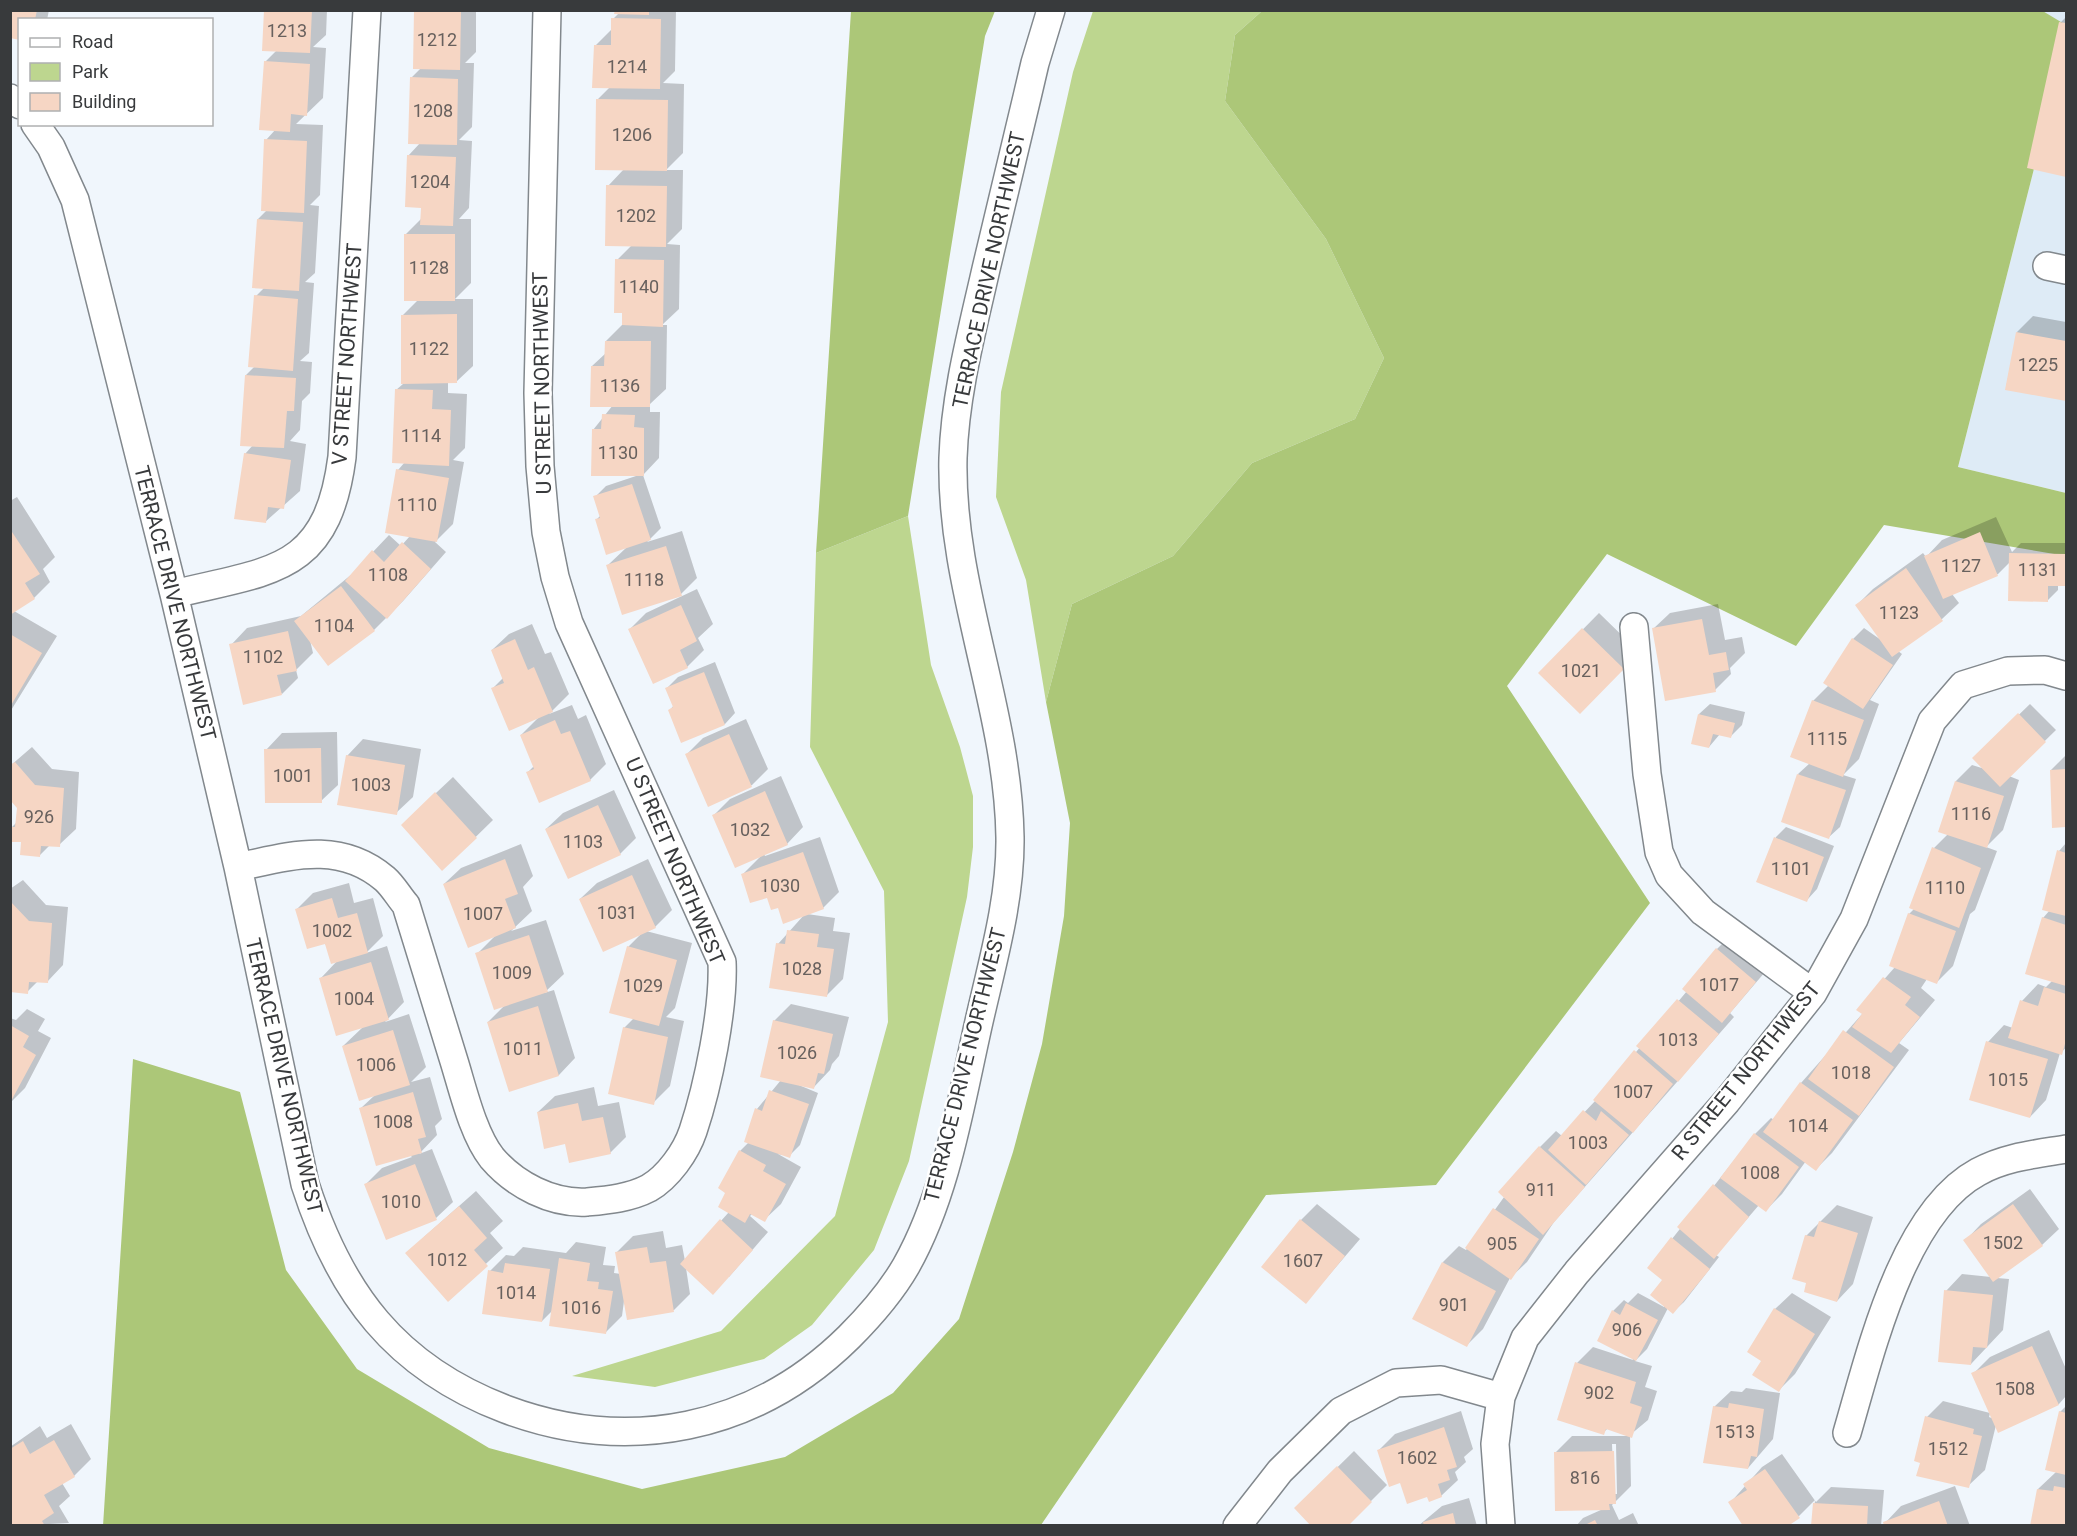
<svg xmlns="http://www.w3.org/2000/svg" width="2077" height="1536" viewBox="0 0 2077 1536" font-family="Roboto,sans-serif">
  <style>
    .built { fill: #deebf6 }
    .green { fill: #bdd68f }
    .forest { fill: #acc778 }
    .shadow { fill: #0003; fill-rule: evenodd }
    .building { fill: #f6d6c4 }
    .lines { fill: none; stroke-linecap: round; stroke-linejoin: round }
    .minor-casing { stroke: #82888d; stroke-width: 30 }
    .minor { stroke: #fff; stroke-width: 27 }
    .labels { text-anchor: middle; stroke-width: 5; stroke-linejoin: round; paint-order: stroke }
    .number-label { font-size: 18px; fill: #68615e }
    .street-label { font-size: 21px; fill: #383a3c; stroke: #fff }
  </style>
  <rect width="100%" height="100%" fill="#f0f6fc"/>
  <!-- built -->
  <path class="built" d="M2041,11H2066V25Z
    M2066,43V493L1958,467Z"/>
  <!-- green -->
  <path class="green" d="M1093,11H1262L1235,35L1225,101L1326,239L1384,358L1355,419L1252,463L1173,556L1072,604L1046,702L1026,580L996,497L1001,392L1073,72Z
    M908,516L931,665L960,747L973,796V847L967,897L909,1161L874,1250L812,1325L764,1359L655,1387L572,1376L721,1331L835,1216L888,1022L884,891L810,747L816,553Z"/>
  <!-- forest -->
  <path class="forest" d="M2041,10L2066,25V43L1958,467L2066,493V556L1884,525L1796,646L1607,554L1507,686L1650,903L1436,1185L1266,1195L1041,1525L103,1526L133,1059L240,1092L286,1270L357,1369L489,1448L642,1489L785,1457L893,1393L959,1319L1013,1152L1042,1044L1064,916L1070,823L1046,702L1072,604L1173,556L1252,463L1355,419L1384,358L1326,239L1225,101L1235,35L1262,11Z
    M851,11H995L985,36L908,516L816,553Z"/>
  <!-- shadow -->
  <path class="shadow" d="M10,10H49L47,20H20Z
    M265,10H327L326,35L313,47L326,48L323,98L296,124L323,125L320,195L310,205L319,206L315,273L305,282L314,283L309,353L300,361L312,362L310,393L302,401L300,430L290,441L306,444L300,491L265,522L245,454L253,445L246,375L255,366L256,296L265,287L258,219L267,210L266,140L276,129L265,62L277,50Z
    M416,10H476V52L465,63H474L472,127L459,140L472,141L469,208L459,219H471V283L455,299H473V366L456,382H448V393L467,394L465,448L453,460L464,462L453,524L435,542L446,552L403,601L374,630L310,640L313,653L296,670L298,678L282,694L231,645L247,628L301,616L352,574L389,535L401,546L410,536L398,470L405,462L396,390L403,384L402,316L418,300L405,235L422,218L423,206L408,156L421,142L411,78L421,68Z
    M616,10H676L675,71L663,83L684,84L683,153L666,170H683L682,229L667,244L680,245L679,309L662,325H667L666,389L650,404V412H660L659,458L643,475L661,528L647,542L682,531L697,578L680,595L608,565L627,547L596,520L601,515L595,497L606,486L639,475L593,430L613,405L592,366L606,353V341L623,324L617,260L632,245L608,186L624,169L598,99L610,87L595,46L612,29L613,19L619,13Z
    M2066,17V175L2028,167L2061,22Z
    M2033,316L2066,322V400L2006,388L2017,332Z
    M17,497L55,557L43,569L50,582L34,598L14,611L57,636L10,712V501Z
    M1996,517L2012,552L2021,543H2066V585L2058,584V590L2047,601L2010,562L1998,574L1952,594L1959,603L1942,619L1898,651L1902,654L1870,700L1879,704L1859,759L1843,775L1856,779L1840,827L1829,837L1798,774L1810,763L1813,701L1829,685L1825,682L1853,639L1864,628L1881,640L1857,605L1873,589L1923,553L1926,557L1942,540Z
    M697,589L713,624L698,638L704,650L687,667L630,629L646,613Z
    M1718,604L1725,640L1742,637L1745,653L1730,668L1731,674L1715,690L1653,629L1670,613Z
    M1599,613L1639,652L1580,712L1540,673Z
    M532,624L545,654L551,652L569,694L549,714L572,705L578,719L586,715L606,764L590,780L528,772L534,766L521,735L540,716L492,689L504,677L492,650L509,634Z
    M715,662L735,713L725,724L670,710L674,705L667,688L678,677Z
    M1710,704L1745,712L1742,725L1731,736L1720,734L1709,747L1699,714Z
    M2030,704L2056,730L2009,776L2019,780L2003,830L1986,847L1997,851L1975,910L1970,914L1953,966L1937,982L1927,979L1921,988L1935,1000L1899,1043L1909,1050L1832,1153L1816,1169L1806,1161L1782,1194L1766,1210L1759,1205L1716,1255L1719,1257L1684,1302L1673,1312L1668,1308L1647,1349L1635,1361L1652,1366L1645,1387L1657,1391L1648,1420L1630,1435L1631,1486L1612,1505L1619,1520L1633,1513L1639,1526H1576L1583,1518L1603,1509L1556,1452L1572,1436H1628L1608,1428L1603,1433L1577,1363L1593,1347L1633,1360L1613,1311L1624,1300L1628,1303L1638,1293L1664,1307V1280L1649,1268L1755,1134L1771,1118L1774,1120L1801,1083L1863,1013L1858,1009L1895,967L1909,914L1914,909L1934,848L1948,834L1956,781L1972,765L1985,769L1974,758ZM1612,1444H1616L1617,1494H1614Z
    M746,719L768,769L752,785L709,805L687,754L703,738Z
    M337,732L338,785L321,801L266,750L282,733Z
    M363,739L421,749L413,797L396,813L347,756Z
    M32,747L52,769L79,772L76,829L59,845H50L40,855L12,827L17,822L18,807L10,766Z
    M2066,755V825L2054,826L2051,770Z
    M781,776L803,827L787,844L764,854L765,856L820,837L839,892L823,908L807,914L835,918L833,931L850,933L843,979L826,996L778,944L804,915L779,906L742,875L762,855L714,815L730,799Z
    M453,777L493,820L443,869L419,809Z
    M614,790L636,838L620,854L546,829L563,813Z
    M1786,827L1834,846L1817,889L1807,900L1758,881L1776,837Z
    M2066,843V1048L2060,1053L2046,1100L2030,1117L1988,1042L2004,1025L2013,1028L2022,1001L2038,984L2046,987L2053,980L2043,918L2050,910L2059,851Z
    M521,844L533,876L523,887L532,911L511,931L546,920L564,974L544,993L554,990L575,1058L559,1075L510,1090L488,1022L506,1004L477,954L496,935L444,884L461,868Z
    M648,859L672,910L655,927L646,931L692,943L675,1008L666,1017L684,1021L670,1086L653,1103L624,1028L634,1018L628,947L642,933L580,899L597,883Z
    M23,880L46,905L68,907L63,965L47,982L38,981L27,992L10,976V889Z
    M349,883L354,903L373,898L383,936L366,953L387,946L404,1002L385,1022L409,1014L426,1067L411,1082L430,1077L442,1119L435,1126L437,1135L419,1154L432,1149L453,1202L436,1218L387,1238L366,1184L382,1168L412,1157L361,1108L375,1095L343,1046L363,1027L321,978L338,960L297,909L313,893Z
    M1733,933L1771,965L1730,1013L1734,1017L1554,1222L1527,1262L1510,1278L1483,1329L1466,1346L1443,1262L1459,1246L1466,1250L1540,1147L1556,1131L1562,1136L1596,1100L1687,991L1717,949Z
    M791,1004L849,1017L839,1056L832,1064L830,1070L814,1087L794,1083L818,1093L800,1145L789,1156L778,1154L801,1167L781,1204L764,1220L753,1213L750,1216L768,1232L729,1277L686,1268L690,1294L674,1310L628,1318L624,1301L622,1316L606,1332L553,1310L542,1321L490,1271L506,1255L514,1256L523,1247L566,1253L576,1242L606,1247L603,1265L615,1266L614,1273L621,1274L617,1252L633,1236L663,1231L666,1248L682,1245L685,1261L729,1212L727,1192L740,1151L749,1142L757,1109L781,1080L774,1021Z
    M27,1009L45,1019L38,1031L51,1038L25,1088L10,1103V1018L16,1020Z
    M594,1087L598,1106L619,1102L626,1137L610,1153L566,1143L538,1112L555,1096Z
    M2030,1189L2059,1229L2042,1245L1997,1278L2009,1279L2003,1330L1971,1364L1946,1291L1962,1274L1991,1277L1965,1241L1981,1224Z
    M476,1191L503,1221L490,1233L503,1248L448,1299L424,1237Z
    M1317,1204L1360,1239L1306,1302L1301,1220Z
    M1837,1205L1873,1217L1853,1284L1837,1301L1806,1236Z
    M1792,1293L1831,1317L1795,1374L1779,1390L1763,1360L1775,1309Z
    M2049,1330L2066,1369V1396L2059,1404L1999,1431L1996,1425L1985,1470L1968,1486L1921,1462L1927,1417L1943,1401L1990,1413L1989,1417L1994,1419L1973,1374L1990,1357Z
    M1746,1388L1780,1393L1773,1439L1748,1468L1714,1407L1731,1391L1742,1392Z
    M2066,1406V1526H2032L2038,1489L2056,1472L2060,1412Z
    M1461,1411L1473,1449L1464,1457L1466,1462L1455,1472L1458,1480L1441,1496L1428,1495L1401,1482L1379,1450L1395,1434Z
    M71,1424L91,1459L74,1476L62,1483L70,1496L59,1506L69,1523L10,1526V1447L40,1426L47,1438Z
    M1354,1451L1387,1485L1346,1526L1296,1508Z
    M1782,1454L1816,1502L1831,1487L1884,1490L1881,1526H1813L1815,1500L1799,1516L1730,1503L1762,1467Z
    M1955,1486L1970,1526H1886L1885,1523L1901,1506Z
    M1469,1498L1477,1526H1418L1442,1506Z"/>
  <!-- building -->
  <path class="building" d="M10,10H37L35,20H20V40L10,38Z
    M264,10H312L310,53L262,51Z
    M414,10H461L460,70L413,69Z
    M615,10H649V15L614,14Z
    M611,18L661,19L660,89L592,88L594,45H611Z
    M2059,22L2066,23V177L2027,168Z
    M264,61L310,64L307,116L291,114L290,132L259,130Z
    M410,77L458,79L457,145L408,144Z
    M596,99L668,100L667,171L595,170Z
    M264,139L307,141L304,213L261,211Z
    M407,155L456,157L453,226L420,225L421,208L405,207Z
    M606,185L667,186L666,247L605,246Z
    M257,219L303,222L299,291L252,288Z
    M404,234H455V301H404Z
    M615,259L664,260L663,327L622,325V313H614Z
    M254,295L298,299L293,371L248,367Z
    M457,314V383L401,384V315Z
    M2016,332L2066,341V401L2005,390Z
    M605,341H651L650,407H590L591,366H604Z
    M245,375L296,378L294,411H287L284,448L240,446Z
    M395,389L433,390L432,409L451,410L449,466L392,463Z
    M602,414L635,415L634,427L644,428V476H591L592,429H601Z
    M244,453L291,460L284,509L268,507L266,523L234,519Z
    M396,469L449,478L437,542L385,533Z
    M632,484L651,540L606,555L595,519L600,518L593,496Z
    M10,529L40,574L25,583L35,599L10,615Z
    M1980,532L1998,576L1943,599L1924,556Z
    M402,542L431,569L387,619L345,581L372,550L384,562Z
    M666,546L682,596L622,615L606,565Z
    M2009,553L2066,554V586H2048V602L2008,601Z
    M1906,568L1943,621L1892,657L1855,605Z
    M341,586L375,631L328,666L294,621Z
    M681,605L697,641L680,650L688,668L653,684L628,629Z
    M1702,619L1709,655L1726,652L1729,670L1713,673L1716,692L1665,701L1652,628Z
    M1582,628L1624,669L1580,714L1538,673Z
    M288,631L297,671L277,675L282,695L243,705L229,644Z
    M10,634L42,653L10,707Z
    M1852,638L1893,665L1863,709L1823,683Z
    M515,639L528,670L534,667L553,712L509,731L491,688L504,683L491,650Z
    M704,672L725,725L681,743L668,710L673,707L665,688Z
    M1812,700L1864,720L1843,777L1790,757Z
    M2018,713L2046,742L2000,787L1972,758Z
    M1698,714L1735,723L1731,738L1713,734L1709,748L1691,744Z
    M555,720L561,734L570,731L591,781L539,803L526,772L534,769L520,735Z
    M729,734L752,787L708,807L685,754Z
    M321,748L322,803H265L264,749Z
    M346,755L405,765L397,815L337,805Z
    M15,762L35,785L64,788L60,847L41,846L40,857L20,855L21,842H10V827H15L17,808L10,800V765Z
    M2066,769V827L2052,828L2050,770Z
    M1797,774L1846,790L1829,839L1781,822Z
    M1955,781L2004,796L1987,848L1938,832Z
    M765,791L788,845L735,868L712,815Z
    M435,792L477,838L442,871L401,825Z
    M598,805L621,855L568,879L545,829Z
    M1774,837L1824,857L1807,902L1756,882Z
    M1932,847L1981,868L1959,928L1909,908Z
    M2057,850L2066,853V916L2042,910Z
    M803,852L824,909L783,924L778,908L771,910L767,898L750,903L741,874Z
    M505,859L518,894L505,899L516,928L468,948L443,884Z
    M632,875L656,928L603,952L579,899Z
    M332,898L338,918L357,913L368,953L331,964L325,944L307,949L295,909Z
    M10,901L29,921L52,923L48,983L29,982L28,994L10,992Z
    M1908,913L1956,931L1937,984L1889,966Z
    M2042,917L2066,925V986L2025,974Z
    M787,930L819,934L817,947L834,949L827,997L769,988L776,943L785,944Z
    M529,935L548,992L494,1010L475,953Z
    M627,946L677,960L659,1026L609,1013Z
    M1716,948L1756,982L1722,1023L1682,989Z
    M371,962L389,1020L336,1036L319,978Z
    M1883,977L1911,997L1905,1005L1920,1017L1891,1053L1852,1027L1862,1014L1856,1010Z
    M2044,987L2066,994V1040L2062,1055L2008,1038L2020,1000L2038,1006Z
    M1677,999L1719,1034L1678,1082L1636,1046Z
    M538,1006L559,1076L509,1092L487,1022Z
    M773,1020L833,1034L824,1074L818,1073L814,1089L760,1077Z
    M10,1025L29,1036L23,1047L36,1055L10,1103Z
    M623,1027L668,1037L654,1105L608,1094Z
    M393,1030L410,1085L359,1101L342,1046Z
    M1843,1030L1894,1067L1859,1116L1808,1079Z
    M1986,1041L2048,1059L2030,1118L1969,1100Z
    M1634,1050L1673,1084L1633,1133L1593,1100Z
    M1800,1082L1853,1120L1816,1171L1763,1132Z
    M769,1090L809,1104L790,1158L744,1142L755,1108L762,1111Z
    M413,1092L426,1137L418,1139L422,1153L376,1166L359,1108Z
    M578,1103L582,1121L603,1117L611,1154L569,1163L565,1144L544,1149L537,1112Z
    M1583,1110L1596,1121L1601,1111L1629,1135L1586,1185L1548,1150Z
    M1754,1133L1799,1167L1766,1212L1720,1178Z
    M1539,1146L1585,1187L1543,1235L1498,1192Z
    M739,1150L766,1165L763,1171L786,1184L765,1222L750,1214L745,1223L718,1207L725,1193L718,1188Z
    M415,1164L437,1220L386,1240L364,1184Z
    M1713,1184L1749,1217L1714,1259L1677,1227Z
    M2013,1204L2043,1246L1993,1282L1963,1240Z
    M459,1206L487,1238L474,1250L488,1266L448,1302L405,1253Z
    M1493,1208L1539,1239L1511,1280L1465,1248Z
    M720,1219L753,1250L713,1295L680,1264Z
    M1300,1219L1345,1256L1306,1304L1261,1267Z
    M1819,1221L1858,1233L1837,1302L1804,1292L1806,1283L1792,1279L1805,1235L1814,1237Z
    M1671,1237L1710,1269L1673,1314L1650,1295L1662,1280L1647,1268Z
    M647,1247L650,1263L666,1261L674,1312L627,1320L615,1252Z
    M559,1258L590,1263L587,1281L599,1282L598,1289L613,1291L606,1334L549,1326Z
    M1442,1262L1496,1291L1467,1347L1412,1319Z
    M505,1263L550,1269L542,1322L482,1314L488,1270L503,1273Z
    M1944,1290L1993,1295L1987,1348L1973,1347L1971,1365L1938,1362Z
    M1626,1303L1658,1320L1636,1361L1597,1341L1612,1310L1620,1315Z
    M1774,1308L1815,1334L1779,1392L1752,1375L1761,1361L1747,1352Z
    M2032,1346L2059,1405L1998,1433L1971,1373Z
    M1575,1362L1636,1382L1630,1403L1642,1407L1632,1438L1606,1429L1604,1435L1557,1420Z
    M1729,1403L1764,1409L1757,1457L1751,1456L1748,1469L1703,1463L1713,1406L1728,1408Z
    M2059,1411L2066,1413V1475L2045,1470Z
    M1925,1416L1974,1429L1973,1434L1982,1436L1969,1488L1916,1476L1920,1463L1914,1461Z
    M1444,1427L1457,1467L1447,1470L1450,1480L1438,1484L1442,1497L1429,1502L1427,1497L1407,1504L1400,1483L1389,1487L1377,1450Z
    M54,1440L75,1477L44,1495L54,1513L42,1521L45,1526H10V1449L23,1441L30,1454Z
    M1614,1451L1616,1504H1609L1610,1510L1555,1511L1554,1452Z
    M1337,1466L1372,1502L1348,1526H1311L1294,1508Z
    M1765,1469L1800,1518L1788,1526H1743L1728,1502L1747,1490L1743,1484Z
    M2054,1486L2066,1488V1526H2030L2037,1489L2053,1491Z
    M1939,1501L1948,1526H1884L1883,1522Z
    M1813,1503L1868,1506L1867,1526H1811Z
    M1453,1513L1456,1526H1424L1423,1522Z
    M1595,1520L1598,1526H1583Z"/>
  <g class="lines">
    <!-- minor casing -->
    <g class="minor-casing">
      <path id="minor" d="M10,98L20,105
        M35,124L51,147L75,200L174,594L238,867L305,1184C340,1293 395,1367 505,1409C628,1455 755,1430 849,1337C870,1316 891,1292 906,1266C945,1197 959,1112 976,1035C990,970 1011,903 1010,837C1008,708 950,587 953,458C955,394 972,331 986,269C1002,201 1019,132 1035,63L1051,10
        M2047,266L2066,270
        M174,594C272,570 327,573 342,457L367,10
        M1634,627L1647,774L1659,852L1669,875L1703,912L1813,993
        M238,867C290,856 339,840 385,879C393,886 399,897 406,905C422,957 438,1009 454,1061C463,1090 473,1134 492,1158C515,1185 552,1204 587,1202C608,1200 630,1198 649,1188C668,1177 686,1152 693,1131C708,1086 724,1009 722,962L569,623L555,577L546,532L540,466L538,393L547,10
        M1847,1433C1870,1355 1902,1213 1978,1172C2005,1157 2036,1154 2066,1149
        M1237,1526L1280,1471L1341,1411L1396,1383L1441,1380L1501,1397
        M1501,1526L1495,1444L1501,1397L1525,1338L1577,1272L1727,1101L1813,993L1854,919L1932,721L1963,685L2008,671L2045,670L2066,676"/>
    </g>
    <!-- minor -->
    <use href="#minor" class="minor"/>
  </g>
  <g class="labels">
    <!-- number labels -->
    <g class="number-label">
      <text x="287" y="37">1213</text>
      <text x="437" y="46">1212</text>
      <text x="627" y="73">1214</text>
      <text x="433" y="117">1208</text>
      <text x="632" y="141">1206</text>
      <text x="430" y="188">1204</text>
      <text x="636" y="222">1202</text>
      <text x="429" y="274">1128</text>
      <text x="639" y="293">1140</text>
      <text x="429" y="355">1122</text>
      <text x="2038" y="371">1225</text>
      <text x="620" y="392">1136</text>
      <text x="421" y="442">1114</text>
      <text x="618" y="459">1130</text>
      <text x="417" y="511">1110</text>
      <text x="1961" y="572">1127</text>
      <text x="2038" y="576">1131</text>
      <text x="388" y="581">1108</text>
      <text x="644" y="586">1118</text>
      <text x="1899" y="619">1123</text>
      <text x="334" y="632">1104</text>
      <text x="263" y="663">1102</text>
      <text x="1581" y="677">1021</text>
      <text x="1827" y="745">1115</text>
      <text x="293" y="782">1001</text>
      <text x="371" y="791">1003</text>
      <text x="1971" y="820">1116</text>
      <text x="39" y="823">926</text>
      <text x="750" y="836">1032</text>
      <text x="583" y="848">1103</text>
      <text x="1791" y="875">1101</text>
      <text x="780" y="892">1030</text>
      <text x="1945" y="894">1110</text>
      <text x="617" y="919">1031</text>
      <text x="483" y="920">1007</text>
      <text x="332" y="937">1002</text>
      <text x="802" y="975">1028</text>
      <text x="512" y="979">1009</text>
      <text x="1719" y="991">1017</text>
      <text x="643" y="992">1029</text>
      <text x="354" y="1005">1004</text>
      <text x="1678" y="1046">1013</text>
      <text x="523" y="1055">1011</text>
      <text x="797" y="1059">1026</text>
      <text x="376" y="1071">1006</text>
      <text x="1851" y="1079">1018</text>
      <text x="2008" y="1086">1015</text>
      <text x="1633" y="1098">1007</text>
      <text x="393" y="1128">1008</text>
      <text x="1808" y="1132">1014</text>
      <text x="1588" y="1149">1003</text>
      <text x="1760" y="1179">1008</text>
      <text x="1541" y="1196">911</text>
      <text x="401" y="1208">1010</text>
      <text x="2003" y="1249">1502</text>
      <text x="1502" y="1250">905</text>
      <text x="447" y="1266">1012</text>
      <text x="1303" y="1267">1607</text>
      <text x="516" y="1299">1014</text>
      <text x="1454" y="1311">901</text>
      <text x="581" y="1314">1016</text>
      <text x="1627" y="1336">906</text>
      <text x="2015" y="1395">1508</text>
      <text x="1599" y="1399">902</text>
      <text x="1735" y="1438">1513</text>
      <text x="1948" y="1455">1512</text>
      <text x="1417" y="1464">1602</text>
      <text x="1585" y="1484">816</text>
    </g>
    <!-- street labels -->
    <g class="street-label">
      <text transform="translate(989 270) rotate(-78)" y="7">TERRACE DRIVE NORTHWEST</text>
      <text transform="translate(347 354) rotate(-86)" y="7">V STREET NORTHWEST</text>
      <text transform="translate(542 383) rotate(-91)" y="7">U STREET NORTHWEST</text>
      <text transform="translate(175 603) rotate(76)" y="7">TERRACE DRIVE NORTHWEST</text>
      <text transform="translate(675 861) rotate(67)" y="7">U STREET NORTHWEST</text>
      <text transform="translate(965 1065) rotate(-76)" y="7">TERRACE DRIVE NORTHWEST</text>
      <text transform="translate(1746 1071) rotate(-51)" y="7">R STREET NORTHWEST</text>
      <text transform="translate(284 1076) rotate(77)" y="7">TERRACE DRIVE NORTHWEST</text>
    </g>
  </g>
  <!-- border -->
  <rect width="2077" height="1536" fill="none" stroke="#383a3c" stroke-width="24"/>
  <!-- legend -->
  <rect x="18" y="18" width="195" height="108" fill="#ffffff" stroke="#afb0b1" stroke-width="1.5"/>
  <rect x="30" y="38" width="30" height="9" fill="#ffffff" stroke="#afb0b1" stroke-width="1.5"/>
  <text x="72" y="48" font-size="18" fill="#383a3c">Road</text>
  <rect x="30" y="63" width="30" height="18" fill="#bdd68f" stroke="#afb0b1" stroke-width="1.5"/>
  <text x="72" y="78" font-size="18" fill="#383a3c">Park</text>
  <rect x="30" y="93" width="30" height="18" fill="#f6d6c4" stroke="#afb0b1" stroke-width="1.5"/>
  <text x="72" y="108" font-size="18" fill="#383a3c">Building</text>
</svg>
